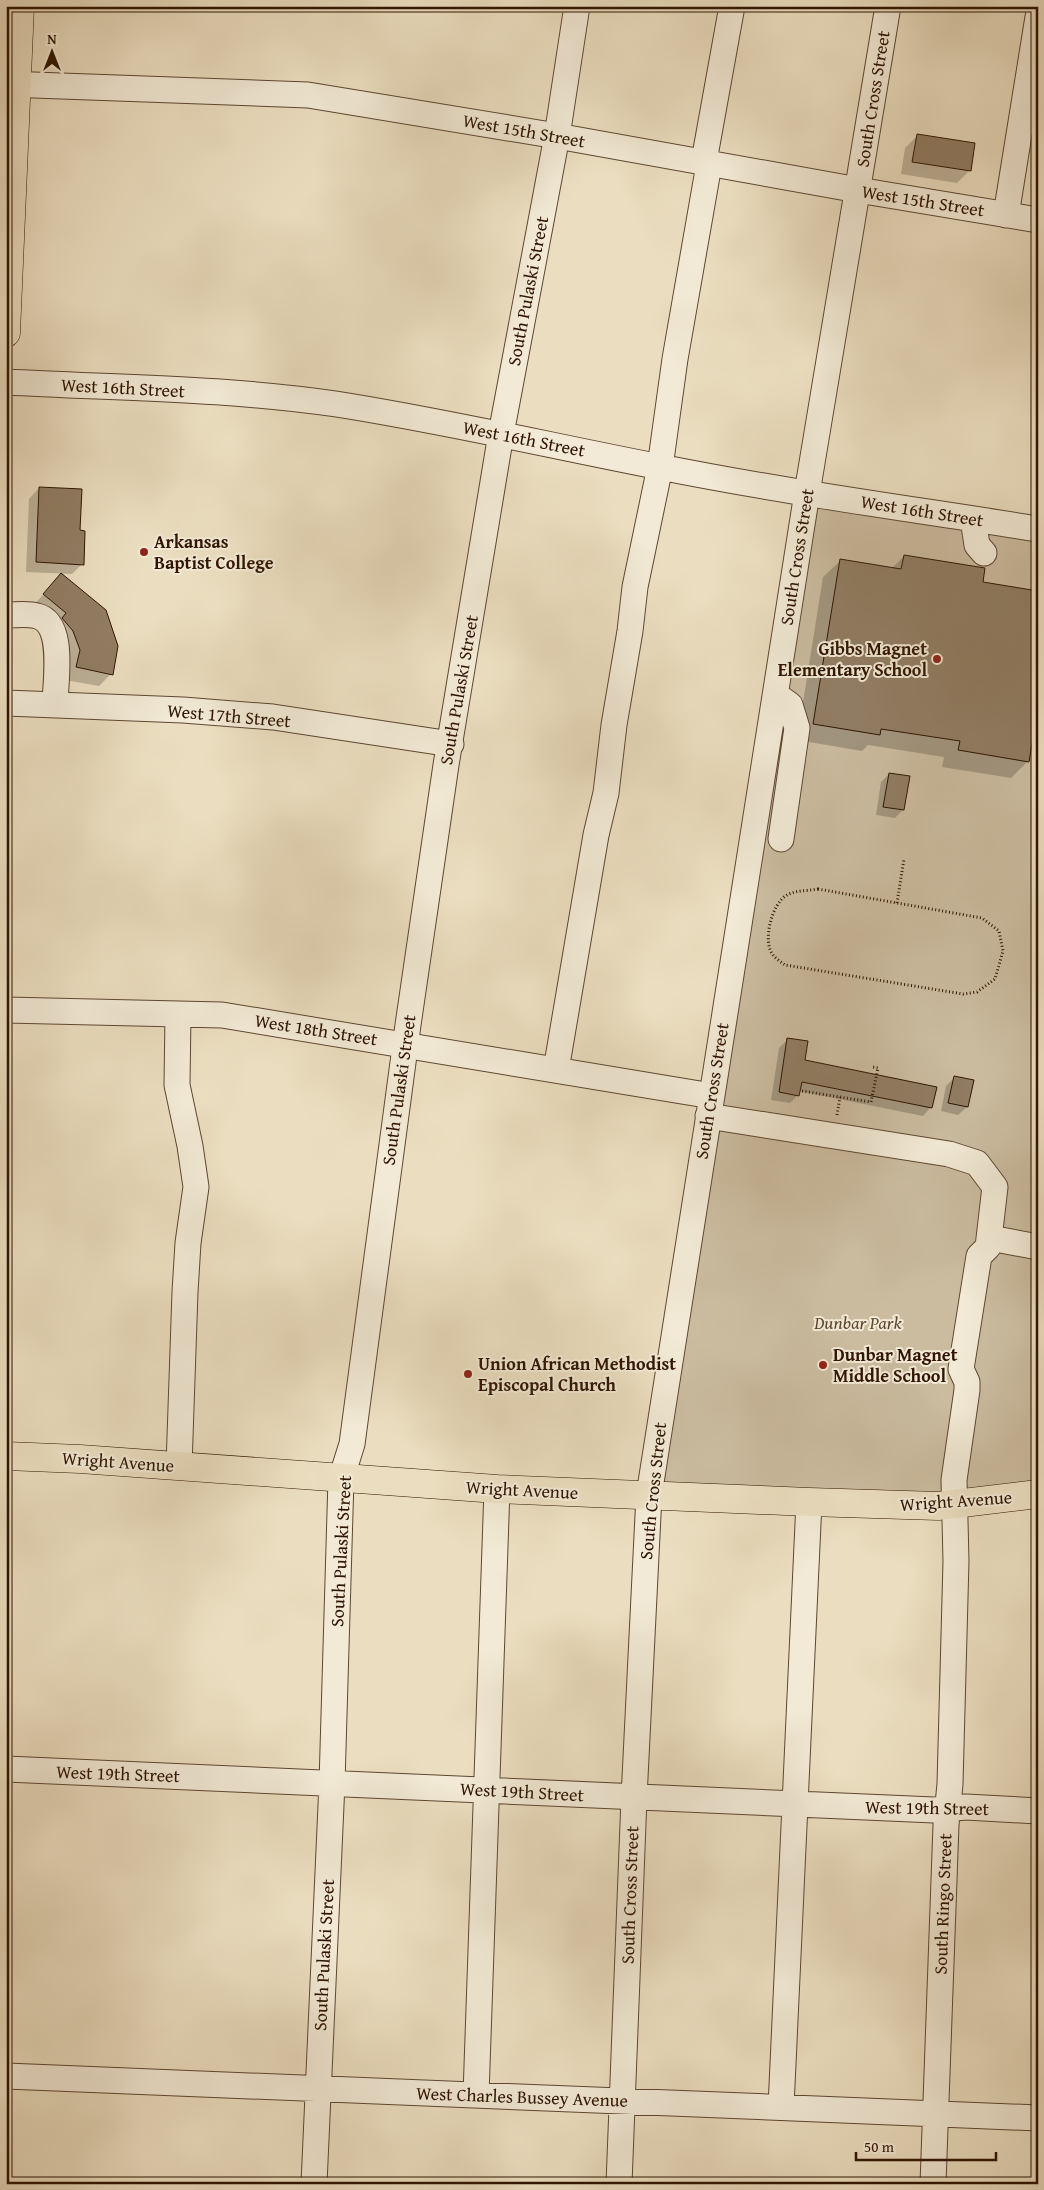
<svg xmlns="http://www.w3.org/2000/svg" width="1044" height="2190" viewBox="0 0 1044 2190" font-family="'Gentium Book Plus',serif">
  <style>
    .green { fill: #cbbca0; stroke: #7e6850 }
    .shadow { fill: #0003 }
    .building { fill: #917d64; stroke: #301401 }
    .lines { fill: none; stroke-linecap: round; stroke-linejoin: round }
    .minor-casing { stroke: #5f4631; stroke-width: 27 }
    .major-casing { stroke: #301401; stroke-width: 29 }
    .path { stroke: #301401; stroke-width: 3; stroke-dasharray: 1 2.5; stroke-linecap: butt }
    .minor { stroke: #f2ead6; stroke-width: 25 }
    .major { stroke: #ebdec0; stroke-width: 28 }
    .poi-dot { fill: #8f2418; stroke: #f2ead6; stroke-width: 2 }
    .labels { text-anchor: middle; stroke-width: 4; stroke-linejoin: round; paint-order: stroke }
    .street-label { font-size: 18px; fill: #301401; stroke: #f2ead6 }
    .poi-label { font-size: 18px; font-weight: bold; fill: #301401; stroke: #f2ead6; text-anchor: start }
    .park-label { font-size: 18px; font-style: italic; fill: #5e4631; stroke: #f2ead6 }
  </style>
  <rect width="100%" height="100%" fill="#ebdec0"/>
  <filter id="stains"><feTurbulence type="fractalNoise" baseFrequency=".004" numOctaves="4"/><feColorMatrix values="0 0 0 0 .2 0 0 0 0 .09 0 0 0 0 .02 0 0 0 .5 -.17"/></filter>
  <radialGradient id="worn" r=".72"><stop offset=".6" stop-color="#630" stop-opacity="0"/><stop offset="1" stop-color="#630" stop-opacity=".3"/></radialGradient>
  <!-- green -->
  <path class="green" d="M807,493L1038,530V1492L649,1495Z"/>
  <!-- shadow -->
  <path class="shadow" d="M918,135L970,170L957,183L901,174L905,148Z
    M39,488L78,531L82,564L72,574L26,572L29,499Z
    M904,556L981,583L1028,761L1011,778L942,767L944,757L868,745L862,751L797,740L823,577L840,561L891,569Z
    M61,575L111,674L99,686L65,680L32,607Z
    M889,774L908,777L903,810L895,818L876,815L881,782Z
    M788,1039L804,1061L931,1107L923,1116L799,1091L798,1095L790,1103L771,1100L779,1048Z
    M954,1078L972,1081L967,1107L958,1115L941,1111L946,1086Z"/>
  <!-- building -->
  <path class="building" d="M917,134L975,143L971,171L912,162Z
    M39,487L82,489L80,530L85,531L84,565L36,562Z
    M904,555L985,568L983,582L1038,591V706L1029,762L958,750L960,741L881,729L880,735L813,724L840,559L901,569Z
    M61,573L106,610L118,646L113,675L76,667L80,650L73,631L62,618L66,613L43,594Z
    M889,773L910,776L904,810L883,807Z
    M787,1038L808,1041L805,1060L937,1087L932,1108L802,1082L799,1096L779,1092Z
    M954,1076L974,1080L968,1107L948,1103Z"/>
  <g class="lines">
    <!-- minor casing -->
    <g class="minor-casing">
      <path id="minor" d="M6,84L308,95L557,136L858,190L1038,220
        M1006,215L1038,17
        M6,382C116,388 227,388 336,404C445,421 552,446 660,467C785,492 912,509 1038,529
        M973,519L977,545L984,553
        M6,615C16,615 28,613 37,616C66,623 55,683 55,705
        M776,695L790,705L797,728L781,839
        M6,703L183,710L273,717L451,744
        M6,1010L222,1015L712,1096
        M178,1014L177,1085L190,1146L196,1187L188,1243L185,1292L179,1466
        M556,1070L596,835L606,793L614,725L630,631L635,587L660,467L675,359L707,176L706,150L732,6
        M708,1116L949,1154L977,1163L995,1187L988,1247L979,1256L961,1369L967,1382V1390L954,1480L956,1561L950,1784L946,1825L933,2184
        M990,1238L1038,1247
        M6,1769L934,1810L966,1807L1038,1811
        M6,2076L1038,2118
        M476,2095C484,1893 489,1691 497,1489
        M781,2107L809,1502
        M314,2184L332,1783L341,1479L352,1444L408,1025L446,765L501,434L557,136L577,6
        M619,2184L634,1798L649,1495L807,493L888,6"/>
    </g>
    <!-- major casing -->
    <g class="major-casing">
      <path id="major" d="M6,333L20,6
        M6,1456L80,1459L497,1489L809,1502L938,1506L1038,1494"/>
    </g>
    <!-- path -->
    <path class="path" d="M818,889L982,918L999,931L1003,951L995,979L977,992L963,994L785,965C781,962 776,959 773,955C762,941 772,903 787,895C796,890 808,891 818,889Z
      M897,903L904,859
      M802,1091L871,1102L878,1068L873,1067
      M837,1115L840,1097"/>
    <!-- minor -->
    <use href="#minor" class="minor"/>
    <!-- major -->
    <use href="#major" class="major"/>
  </g>
  <!-- markers -->
  <g class="poi-dot">
    <circle cx="144" cy="552" r="5"/>
    <circle cx="937" cy="659" r="5"/>
    <circle cx="823" cy="1365" r="5"/>
    <circle cx="468" cy="1374" r="5"/>
  </g>
  <g class="labels">
    <!-- street labels -->
    <g class="street-label">
      <text transform="translate(873 99) rotate(-81)" y="6">South Cross Street</text>
      <text transform="translate(524 131) rotate(10)" y="6">West 15th Street</text>
      <text transform="translate(923 201) rotate(9)" y="6">West 15th Street</text>
      <text transform="translate(528 291) rotate(-79)" y="6">South Pulaski Street</text>
      <text transform="translate(123 388) rotate(3)" y="6">West 16th Street</text>
      <text transform="translate(524 439) rotate(11)" y="6">West 16th Street</text>
      <text transform="translate(922 511) rotate(9)" y="6">West 16th Street</text>
      <text transform="translate(797 557) rotate(-81)" y="6">South Cross Street</text>
      <text transform="translate(459 690) rotate(-80)" y="6">South Pulaski Street</text>
      <text transform="translate(229 716) rotate(5)" y="6">West 17th Street</text>
      <text transform="translate(316 1030) rotate(9)" y="6">West 18th Street</text>
      <text transform="translate(399 1090) rotate(-82)" y="6">South Pulaski Street</text>
      <text transform="translate(712 1091) rotate(-81)" y="6">South Cross Street</text>
      <text transform="translate(118 1462) rotate(4)" y="6">Wright Avenue</text>
      <text transform="translate(522 1490) rotate(3)" y="6">Wright Avenue</text>
      <text transform="translate(653 1491) rotate(-84)" y="6">South Cross Street</text>
      <text transform="translate(956 1501) rotate(-4)" y="6">Wright Avenue</text>
      <text transform="translate(341 1551) rotate(-87)" y="6">South Pulaski Street</text>
      <text transform="translate(118 1774) rotate(2)" y="6">West 19th Street</text>
      <text transform="translate(522 1792) rotate(3)" y="6">West 19th Street</text>
      <text transform="translate(927 1808) rotate(1)" y="6">West 19th Street</text>
      <text transform="translate(630 1895) rotate(-88)" y="6">South Cross Street</text>
      <text transform="translate(943 1904) rotate(-88)" y="6">South Ringo Street</text>
      <text transform="translate(324 1955) rotate(-87)" y="6">South Pulaski Street</text>
      <text transform="translate(522 2097) rotate(2)" y="6">West Charles Bussey Avenue</text>
    </g>
    <!-- poi labels -->
    <g class="poi-label">
      <text x="154" y="548">Arkansas<tspan x="154" dy="21">Baptist College</tspan></text>
      <text x="927" y="655" text-anchor="end">Gibbs Magnet<tspan x="927" dy="21">Elementary School</tspan></text>
      <text x="833" y="1361">Dunbar Magnet<tspan x="833" dy="21">Middle School</tspan></text>
      <text x="478" y="1370">Union African Methodist<tspan x="478" dy="21">Episcopal Church</tspan></text>
    </g>
    <!-- park labels -->
    <g class="park-label">
      <text x="858" y="1329">Dunbar Park</text>
    </g>
  </g>
  <!-- margin -->
  <rect width="1044" height="2190" fill="none" stroke="#ebdec0" stroke-width="25"/>
  <rect x="8" y="8" width="1029" height="2175" fill="none" stroke="#301401" stroke-width="2.5"/>
  <rect x="12" y="12" width="1019" height="2165" fill="none" stroke="#301401"/>
  <!-- north arrow -->
  <g transform="translate(52 52)" stroke="#f2ead6" stroke-width="4" paint-order="stroke">
  <path d="M0-4L9 19L0 12L-9 19Z" fill="#301401"/>
  <text y="-8" font-size="14" font-weight="bold" text-anchor="middle" fill="#301401">N</text>
  </g>
  <!-- scale -->
  <path d="M856 2152v8h140v-8" fill="none" stroke="#301401" stroke-width="2.5"/>
  <text x="864" y="2152" font-size="15" fill="#301401" stroke="#f2ead6" stroke-width="4" paint-order="stroke">50 m</text>
  <rect width="100%" height="100%" filter="url(#stains)"/>
  <rect width="100%" height="100%" fill="url(#worn)"/>
</svg>
